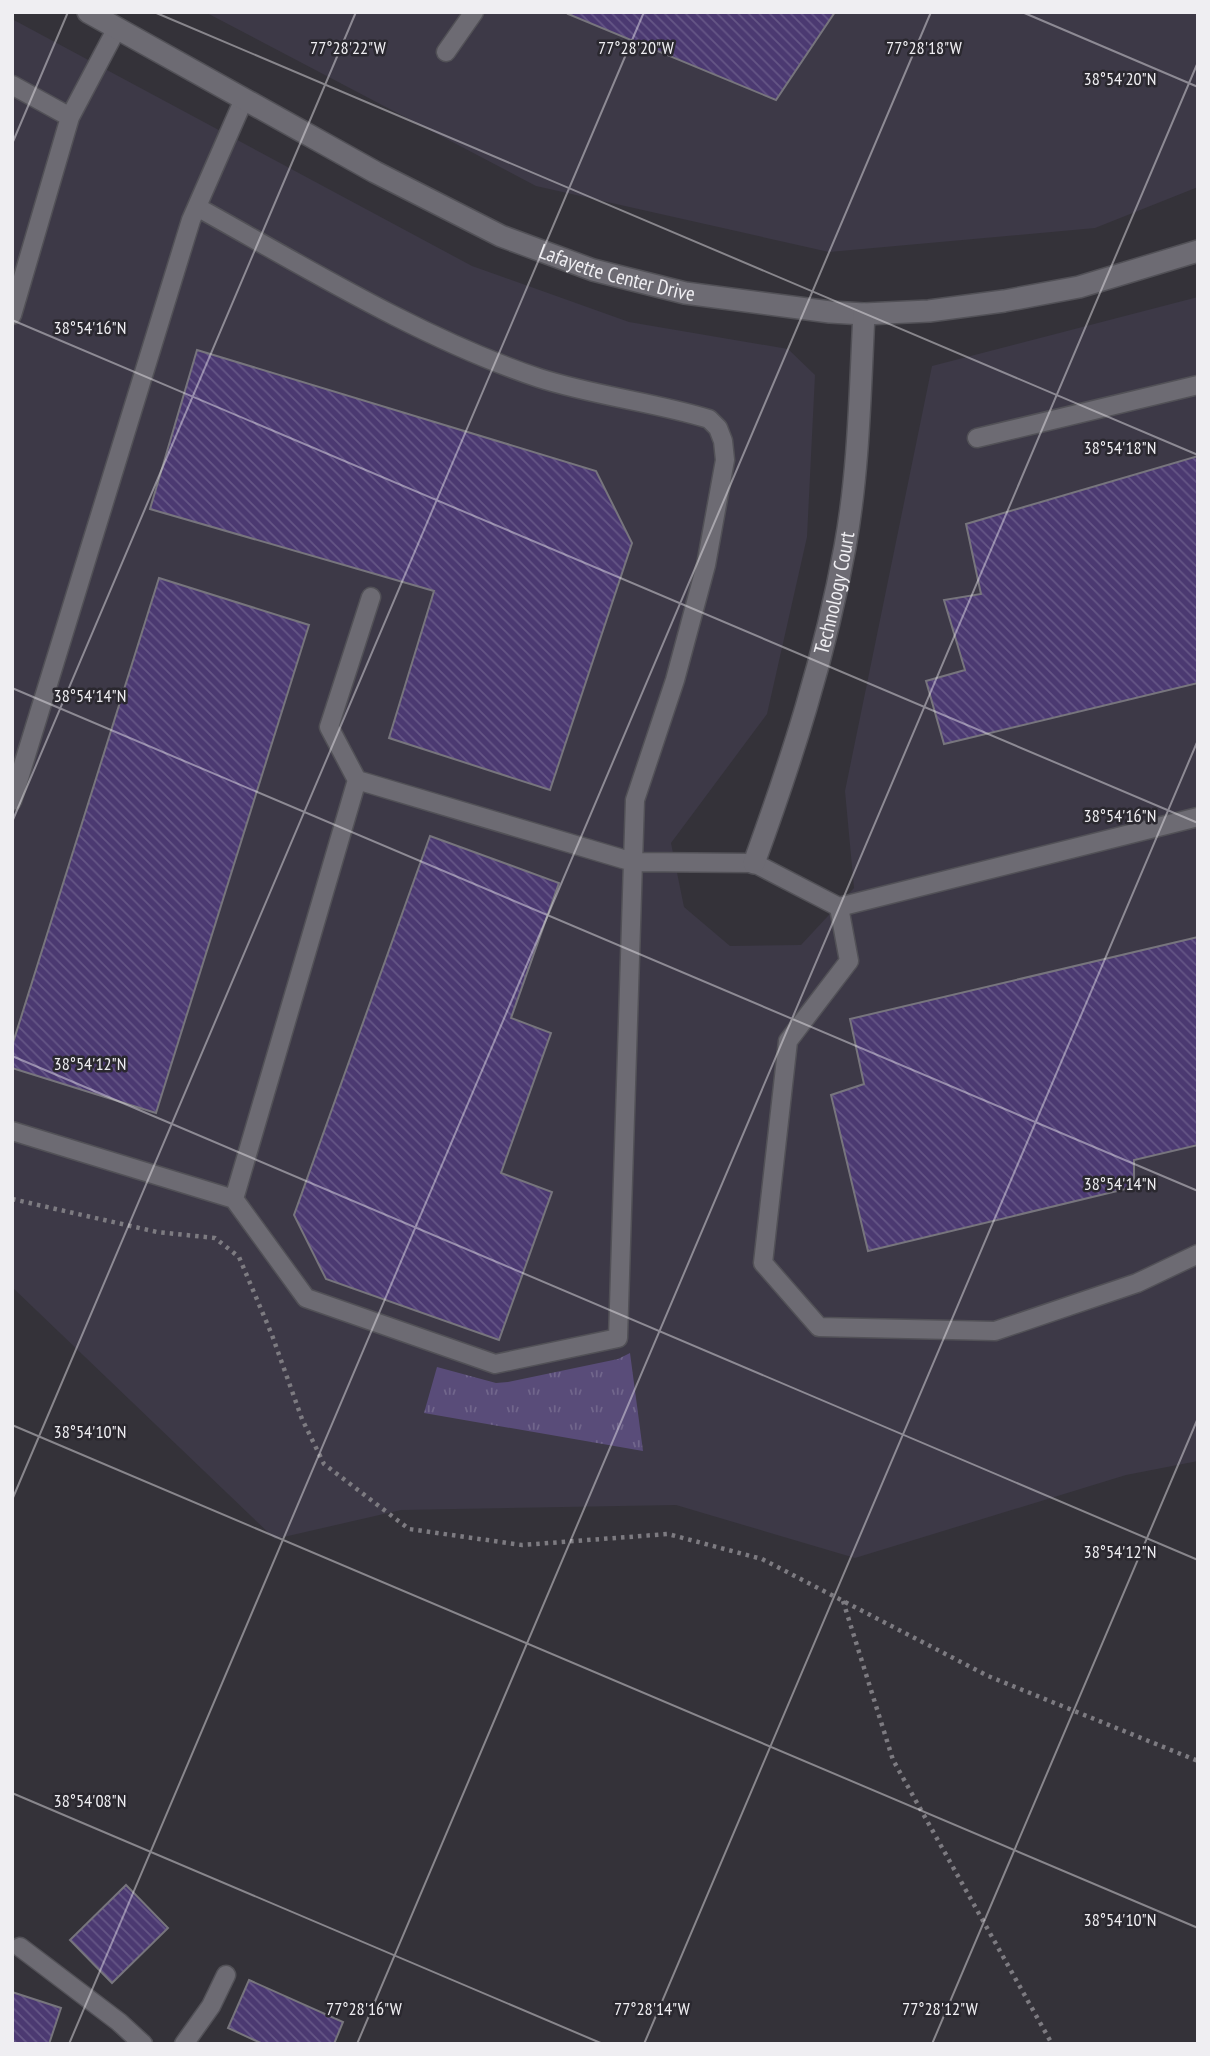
<svg xmlns="http://www.w3.org/2000/svg" width="1210" height="2056" viewBox="0 0 1210 2056" font-family="'PT Sans Narrow',sans-serif">
  <style>
    .built { fill: #3d3947 }
    .park { fill: url(#park-tufts) }
    .building { fill: url(#building-back-hatch); stroke: #77757d; stroke-width: 2 }
    .lines { fill: none; stroke-linecap: round; stroke-linejoin: round }
    .lane-casing { stroke: #525157; stroke-width: 21 }
    .street-casing { stroke: #525157; stroke-width: 24 }
    .path { stroke: #7d7b81; stroke-width: 4.5; stroke-dasharray: 3.5 5; stroke-linecap: butt }
    .lane { stroke: #6d6b73; stroke-width: 18 }
    .street { stroke: #6d6b73; stroke-width: 21 }
    .ticks { fill: none; stroke: #efeef2; stroke-width: 2; stroke-opacity: 0.45 }
    .labels { text-anchor: middle; stroke-width: 5; stroke-linejoin: round; paint-order: stroke }
    .street-label { font-size: 21px; fill: #efeef2; stroke: #2a282f }
    .ticks-label { font-size: 18px; text-anchor: middle; fill: #efeef2; stroke: #2a282f; stroke-width: 5; stroke-linejoin: round; paint-order: stroke }
  </style>
  <defs>
    <pattern id="park-tufts" width="24" height="20" patternUnits="userSpaceOnUse" patternTransform="scale(1.75)"><rect width="24" height="20" fill="#594c79"/><path d="M3 7l-1-3M5 7V3M7 7l1-3M15 17l-1-3M17 17v-4M19 17l1-3" fill="none" stroke="#71668c"/></pattern>
    <pattern id="building-back-hatch" width="6" height="6" patternUnits="userSpaceOnUse" patternTransform="scale(1.75)"><rect width="6" height="6" fill="#4b3971"/><path d="M-1 5l2 2M0 0l6 6M5-1l2 2" fill="none" stroke="#655686"/></pattern>
  </defs>
  <rect width="100%" height="100%" fill="#343239"/>
  <!-- built -->
  <path class="built" d="M205,12H1198V187L1095,228L829,252L536,186Z
    M12,19L472,266L629,322L788,349L815,375L807,537L767,714L671,843L684,907L730,946L801,945L854,888L845,791L932,366L1198,297V1461L1126,1475L855,1558L676,1505L401,1510L275,1539L12,1287Z"/>
  <!-- park -->
  <path class="park" d="M630,1353L643,1451L424,1413L437,1367L496,1383L508,1382L618,1359Z"/>
  <!-- building -->
  <path class="building" d="M569,12H835L776,100L568,14Z
    M197,350L596,471L632,543L550,790L389,738L434,591L150,509Z
    M1198,456V683L944,744L926,681L965,670L944,600L981,594L966,524Z
    M159,578L309,625L156,1113L12,1068V1046Z
    M430,836L559,883L511,1018L551,1033L501,1173L552,1192L499,1340L326,1279L294,1215Z
    M1198,937V1145L1134,1160V1187L868,1251L831,1095L864,1084L850,1019Z
    M126,1885L168,1928L112,1983L70,1940Z
    M249,1980L343,2022L334,2044H263L228,2028Z
    M12,1992L61,2008L49,2044H12Z"/>
  <g class="lines">
    <!-- lane casing -->
    <g class="lane-casing">
      <path id="lane" d="M446,52L474,12
        M12,85L70,117L117,28
        M197,207C305,267 422,339 539,378C595,396 654,402 709,419L718,428L723,441L725,460L706,565L675,680L635,800L633,862L357,780L234,1199
        M12,315L70,117
        M977,438L1198,385
        M357,780L329,727L371,597
        M12,801L191,220L244,99
        M839,907L849,961L788,1041L763,1263L819,1327L995,1331L1137,1283L1198,1254
        M12,1131L234,1199L306,1298L495,1364L618,1338L633,862L754,863L839,907L1198,817
        M20,1947L119,2022L143,2044
        M184,2044L211,2006L226,1975"/>
    </g>
    <!-- street casing -->
    <g class="street-casing">
      <g id="street">
        <path id="s1" d="M88,12L375,172L501,236L593,270L685,293L830,312L864,314L929,311L1004,301L1079,287L1198,251"/>
        <path id="s2" d="M754,863C792,759 825,656 845,547C859,470 860,391 864,314"/>
      </g>
    </g>
    <!-- path -->
    <path class="path" d="M12,1199L157,1232L215,1238L239,1257L272,1335L302,1419L324,1464L409,1529L522,1545L668,1534L762,1559L988,1676L1198,1761
      M843,1601L893,1760L1052,2044"/>
    <!-- lane -->
    <use href="#lane" class="lane"/>
    <!-- street -->
    <use href="#street" class="street"/>
  </g>
  <!-- ticks -->
  <path class="ticks" d="M154,12L1198,455M1022,12L1198,87M12,144L68,12M12,320L1198,823M12,688L1198,1191M12,822L356,12M12,1056L1198,1560M12,1425L1198,1928M12,1500L644,12M12,1793L603,2044M69,2044L931,12M357,2044L1198,62M644,2044L1198,740M932,2044L1198,1418"/>
  <g class="labels">
    <!-- street labels -->
    <g class="street-label">
      <text dy="7" stroke="none"><textPath href="#s1" startOffset="592">Lafayette Center Drive</textPath></text>
      <text dy="7" stroke="none"><textPath href="#s2" startOffset="282">Technology Court</textPath></text>
    </g>
  </g>
  <g class="ticks-label">
    <text x="348" y="54">77°28'22"W</text>
    <text x="636" y="54">77°28'20"W</text>
    <text x="924" y="54">77°28'18"W</text>
    <text x="1120" y="85">38°54'20"N</text>
    <text x="90" y="334">38°54'16"N</text>
    <text x="1120" y="454">38°54'18"N</text>
    <text x="90" y="702">38°54'14"N</text>
    <text x="1120" y="822">38°54'16"N</text>
    <text x="90" y="1070">38°54'12"N</text>
    <text x="1120" y="1190">38°54'14"N</text>
    <text x="90" y="1438">38°54'10"N</text>
    <text x="1120" y="1558">38°54'12"N</text>
    <text x="90" y="1807">38°54'08"N</text>
    <text x="1120" y="1926">38°54'10"N</text>
    <text x="364" y="2015">77°28'16"W</text>
    <text x="652" y="2015">77°28'14"W</text>
    <text x="940" y="2015">77°28'12"W</text>
  </g>
  <!-- border -->
  <rect width="1210" height="2056" fill="none" stroke="#efeef2" stroke-width="28"/>
</svg>
